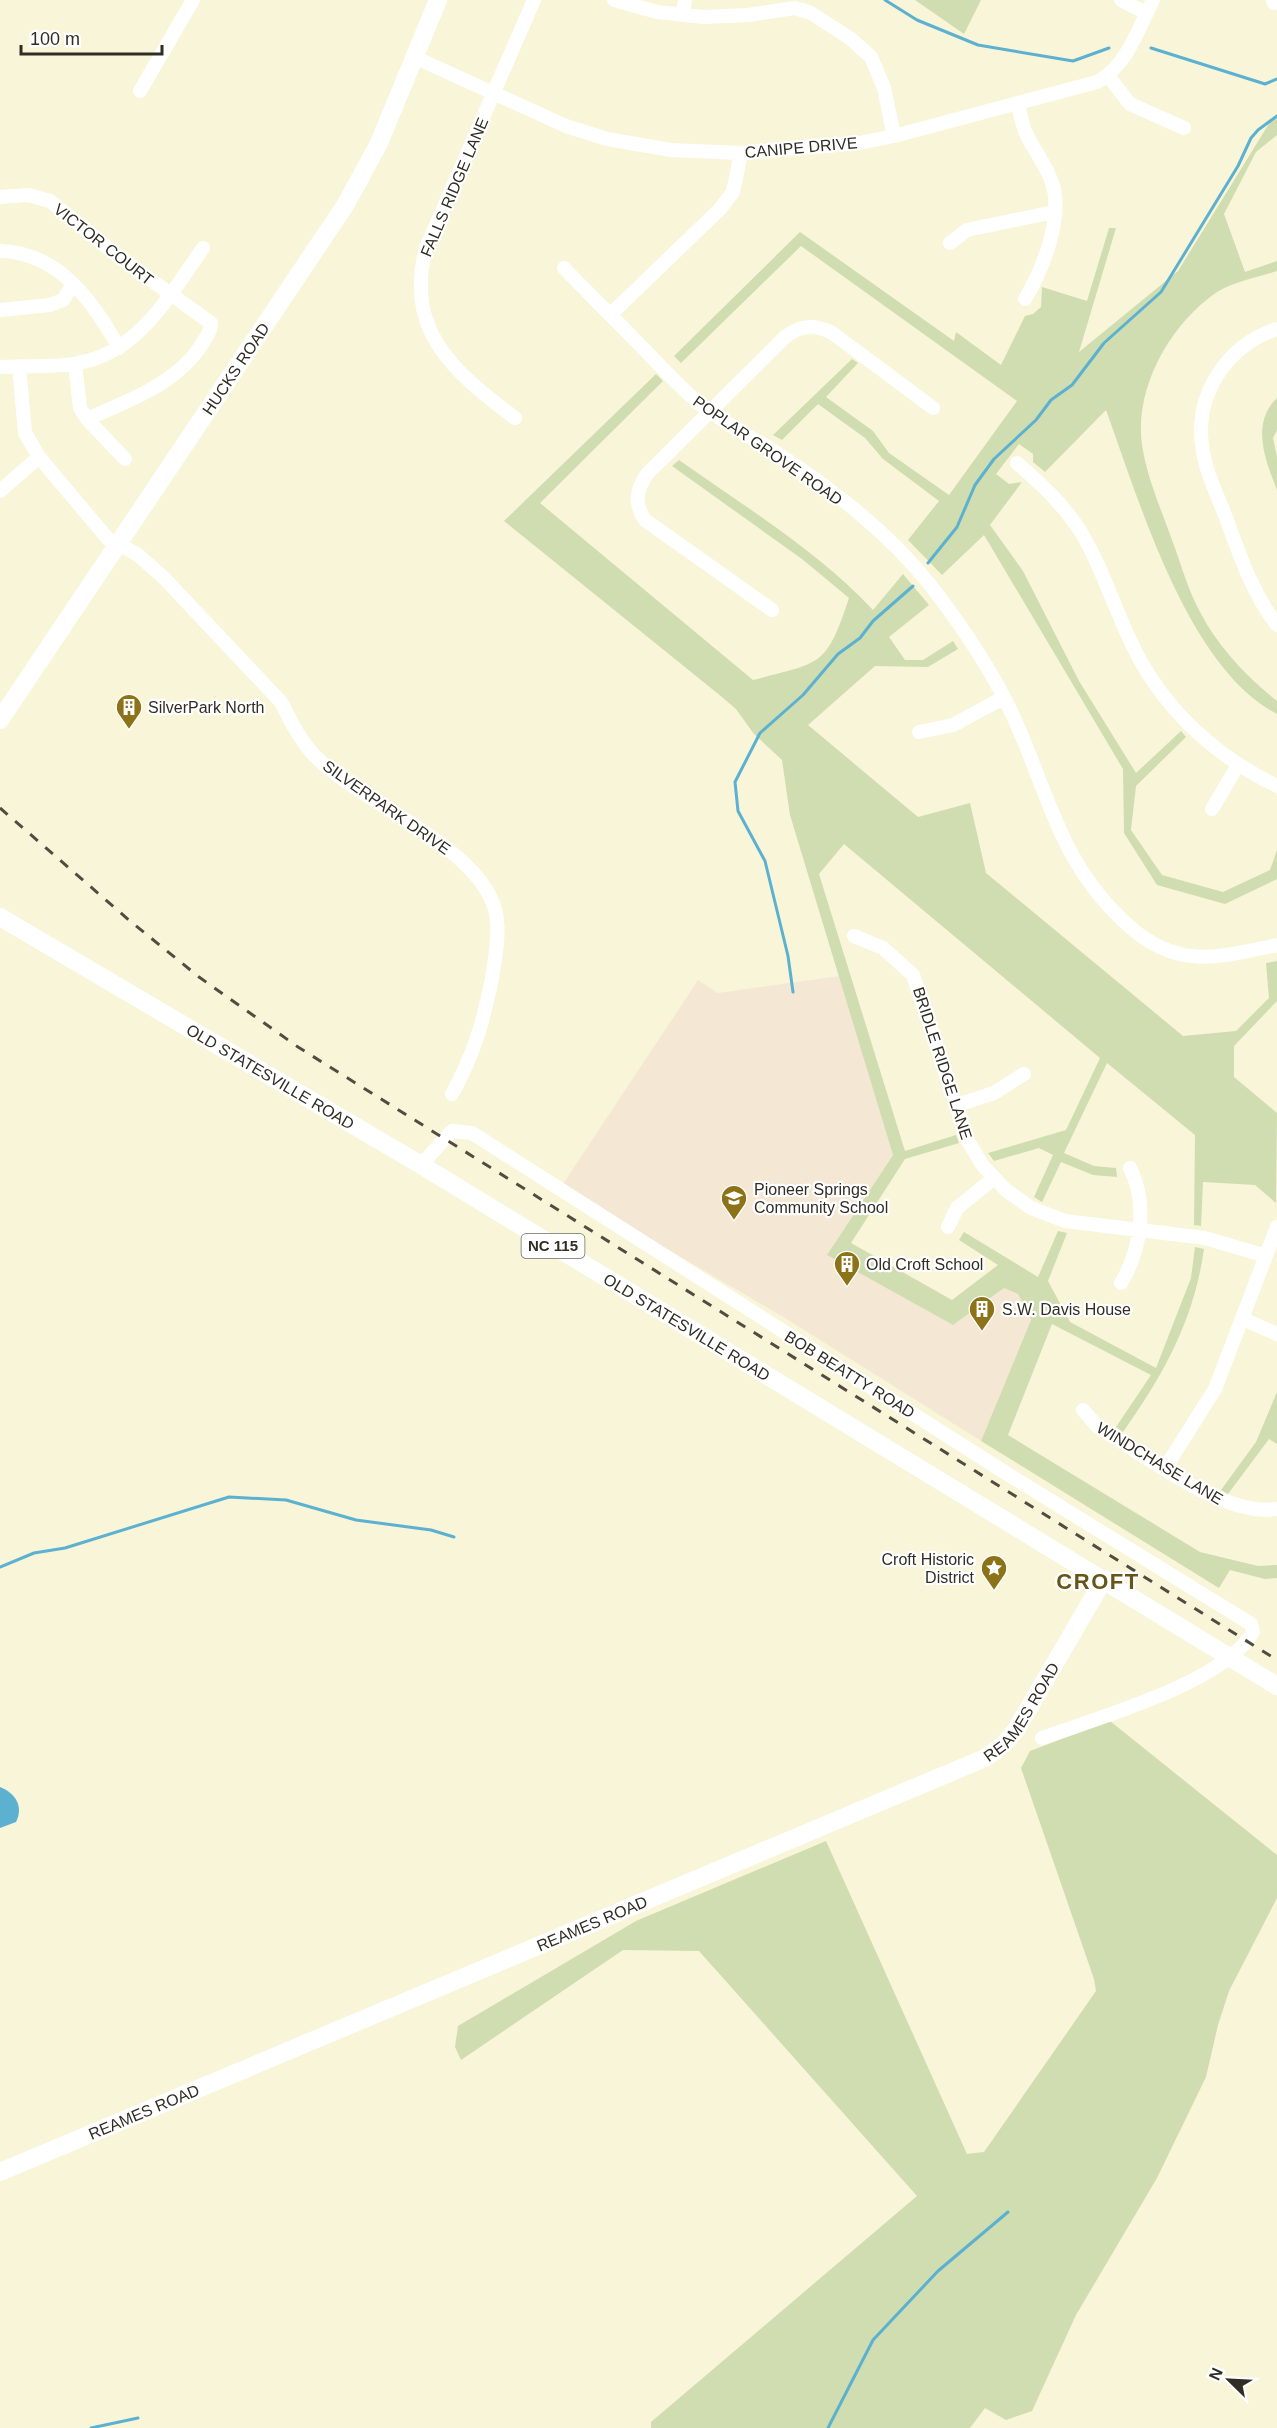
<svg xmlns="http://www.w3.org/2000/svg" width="1277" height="2428" viewBox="0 0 1277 2428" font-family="Arial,sans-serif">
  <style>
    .education { fill: #f4e8d4 }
    .green { fill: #cfddb0 }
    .water { fill: #5bb1cf }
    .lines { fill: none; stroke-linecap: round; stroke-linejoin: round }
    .stream { stroke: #5bb1cf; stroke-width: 3 }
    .minor { stroke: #fff; stroke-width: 14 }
    .major { stroke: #fff; stroke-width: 18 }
    .rail { stroke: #4f4d40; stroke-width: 3; stroke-dasharray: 10 10; stroke-linecap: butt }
    .labels { text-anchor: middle; stroke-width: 4.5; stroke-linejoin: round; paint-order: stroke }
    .shield { fill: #fff; stroke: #6e6d66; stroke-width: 1.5 }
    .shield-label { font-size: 15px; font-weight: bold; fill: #302e24 }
    .street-label { font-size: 16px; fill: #302e24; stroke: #fff }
    .poi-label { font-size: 16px; fill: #302e24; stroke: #fff; text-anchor: start }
    .district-label { font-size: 22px; font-weight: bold; letter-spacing: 1.5px; fill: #665418; stroke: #fff }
  </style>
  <rect width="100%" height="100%" fill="#f9f5d9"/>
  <!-- education -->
  <path class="education" d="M840,976L893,1155L827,1255L953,1325L1004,1288L1018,1294L1031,1320L981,1441L785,1318L561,1187L698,980L718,993Z"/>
  <!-- green -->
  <path class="green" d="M915,0H981L964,34Z
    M1277,116V135L1256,152L1224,214L1245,272L1277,261V271C1259,277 1233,282 1217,292C1170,324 1134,388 1142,445C1147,478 1161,509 1172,540C1181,564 1188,590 1200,612C1218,647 1246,676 1277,701V714C1187,667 1139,500 1106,410L1045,472L1033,462V454L1019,444L996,474L1009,484L1022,482L990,525L1023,571L1079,681L1136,773L1181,731L1186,737L1136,786L1131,830L1162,875L1223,892L1270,870L1277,850V879L1225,904L1157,885L1124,833L1123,769L984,535L942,575L908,540L939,501L883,459L865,438L818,404L782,440L773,435L852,359L858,363L826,397L873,431L889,453L949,495L1017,401L801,246L681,363L674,356L800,232L954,341L956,332L1001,365L1025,316L1033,314L1041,307L1042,287L1087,301L1109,228H1116L1079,352L1178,271L1270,122Z
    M656,374L663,381L540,503L753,680C821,662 826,668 849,598L802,559L672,466L679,460C745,507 817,550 873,610L903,574L929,605L889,637L905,660H923L953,641L958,649L928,667L875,666L808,725L918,817L970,803L986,873L1183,1036L1236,1031L1269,998L1266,963L1277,961V1001L1234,1046V1077L1277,1113L1276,1203L1255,1185L1203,1182L1201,1226L1194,1225L1195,1135L1107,1063L1064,1153L1094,1166L1116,1168L1117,1177L1093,1175L1061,1162L1042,1202L1034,1197L1053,1155L1039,1148L994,1161L988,1153L1066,1130L1100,1058L844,844L819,874L905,1151L956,1135L959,1143L905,1159L851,1243L952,1300L998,1265L959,1240L964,1232L1038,1277L1058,1231L1067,1233L1048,1281L1070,1322L1156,1368L1191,1278L1195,1247L1204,1249C1194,1320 1164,1374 1123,1432L1116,1427L1151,1375L1052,1324L1008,1435L1200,1552L1258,1566L1277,1565V1578L1265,1579L1230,1570L1219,1588L981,1441L1031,1320L1018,1294L1004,1288L953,1325L827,1255L893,1155L790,815L782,760L754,734L736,709L722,697L504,521Z
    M1277,398V430L1273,438L1277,457V490C1266,462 1250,423 1277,398Z
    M1277,1392V1444L1269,1439L1228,1494L1221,1490L1256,1442Z
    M1110,1721L1277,1855V1898L1229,1991L1218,2025L1206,2077L1157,2178L1076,2315L1032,2411L1006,2420L985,2408L970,2428H651V2422L917,2196L699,1951L623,1950L461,2060L455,2047L458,2026L636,1921L826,1841L967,2154L984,2152L1096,1991L1094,1979L1021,1768L1030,1751Z"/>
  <!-- water -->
  <path class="water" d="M0,1787C15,1793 24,1806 16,1822L0,1828Z"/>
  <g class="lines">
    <!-- stream -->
    <path class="stream" d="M885,0L917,20L978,45L1073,61L1109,48
      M1151,48L1265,84L1277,79
      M928,563L957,527L975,485L994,459L1036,420L1051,400L1072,385L1104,343L1161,292L1238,166L1251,138L1258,130L1277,116
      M793,992L788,956L765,861L738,811L735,782L760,733L803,695L838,654L860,638L873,621L913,586
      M0,1567L34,1553L65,1548L229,1497L286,1500L356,1520L431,1530L454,1537
      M91,2428L138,2418
      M828,2428L873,2340L938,2271L1008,2212"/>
    <!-- minor -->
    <path class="minor" d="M614,0L657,12L704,17L748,15L795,8L811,13L851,39L871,57L884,88L894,136
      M1121,0L1146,13
      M1273,0L1274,3
      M683,15L685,0
      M414,57L566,126L607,139L671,150L741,153L859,143L894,136L1097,82C1127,66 1138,29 1153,0
      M1108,76L1130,104L1184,128
      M140,91L193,0
      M1018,105C1020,113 1022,123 1025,131C1032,148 1045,163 1051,180C1065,214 1043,269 1025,299
      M0,197L28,195L50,201L119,257L211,323C211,332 206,337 202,344C177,384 128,401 87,419
      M950,243L967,230L1054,212
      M0,251C58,252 93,301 119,348
      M564,268C587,292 611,315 634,339C656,361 677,385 701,405C723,422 748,435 772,450C829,487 888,531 931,586C962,626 993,672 1014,718C1050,797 1060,865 1130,927C1179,970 1219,957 1277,945
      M0,310L50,305L63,300L73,284
      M610,315L720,209L733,192L741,153
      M1277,329C1228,345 1195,393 1202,445C1205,472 1219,498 1228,523C1241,559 1253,594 1277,625
      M75,364L80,408L87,419L125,459
      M19,366L25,433L39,457L108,539L137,554L164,578L281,702C291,722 302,744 318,759C365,806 490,850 497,920C499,938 495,960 492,978C483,1023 474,1054 452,1094
      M0,367C26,365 53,368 78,363C139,353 171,293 203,248
      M515,418C454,372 404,331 426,248L534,0
      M1017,463C1040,483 1062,503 1079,529C1104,569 1116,616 1139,658C1170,715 1219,758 1277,786
      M0,491L39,457
      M772,610L645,520C634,504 636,490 647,474L784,338C800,325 813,324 831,332L933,408
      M919,732L953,725L1003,698
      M1212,809L1238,765
      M854,936L883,948L913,975L968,1141L983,1166L1006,1190L1031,1208L1065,1221L1205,1238L1266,1256
      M957,1105L994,1093L1024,1074
      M421,1165L452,1131L472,1133L1009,1475L1251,1624L1253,1632C1224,1683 1097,1718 1042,1738
      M948,1227L957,1208L993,1179
      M1121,1283C1141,1250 1148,1203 1130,1168
      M1243,1319L1277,1334
      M1083,1410L1098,1427C1146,1455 1221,1517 1277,1509
      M1165,1468L1215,1389L1277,1227"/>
    <!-- major -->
    <g class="major">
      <path id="s1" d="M0,720L346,204L379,143L438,0"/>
      <path id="s2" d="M0,917L421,1165L1277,1686"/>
      <path id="s3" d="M0,2172L985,1758L1004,1744L1016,1730L1104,1579"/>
    </g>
    <!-- rail -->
    <path class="rail" d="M0,808L130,921L199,977L298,1047L1277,1660"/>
  </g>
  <!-- icons -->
  <defs>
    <g id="building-pin" transform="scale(1.35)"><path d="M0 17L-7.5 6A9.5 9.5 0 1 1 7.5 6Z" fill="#8d7317" stroke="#fff"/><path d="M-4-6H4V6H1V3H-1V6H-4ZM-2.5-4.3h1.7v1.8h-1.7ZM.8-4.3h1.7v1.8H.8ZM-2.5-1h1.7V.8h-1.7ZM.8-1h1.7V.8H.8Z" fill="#fff"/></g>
    <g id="school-pin" transform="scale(1.35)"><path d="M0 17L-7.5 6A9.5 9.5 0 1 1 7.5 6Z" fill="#8d7317" stroke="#fff"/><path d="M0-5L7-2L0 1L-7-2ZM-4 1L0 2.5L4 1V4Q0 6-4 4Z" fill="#fff"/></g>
    <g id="sight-pin" transform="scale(1.35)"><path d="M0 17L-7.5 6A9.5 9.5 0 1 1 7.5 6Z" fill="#8d7317" stroke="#fff"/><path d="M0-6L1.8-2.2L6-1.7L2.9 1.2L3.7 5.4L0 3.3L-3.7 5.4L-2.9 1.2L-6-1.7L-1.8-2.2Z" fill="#fff"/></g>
  </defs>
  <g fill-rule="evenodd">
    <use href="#building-pin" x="129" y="707"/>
    <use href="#school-pin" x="734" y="1198"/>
    <use href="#building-pin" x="847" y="1264"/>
    <use href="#building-pin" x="982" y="1309"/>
    <use href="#sight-pin" x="994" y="1568"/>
  </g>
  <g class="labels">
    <!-- shield labels -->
    <rect class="shield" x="521.5" y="1234" width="63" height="24" rx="4.5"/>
    <g class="shield-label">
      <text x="553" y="1251">NC 115</text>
    </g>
    <!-- street labels -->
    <g class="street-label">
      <text transform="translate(801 147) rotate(-5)" y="6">CANIPE DRIVE</text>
      <text transform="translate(454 187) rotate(-67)" y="6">FALLS RIDGE LANE</text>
      <text transform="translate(104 244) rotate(38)" y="6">VICTOR COURT</text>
      <text dy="6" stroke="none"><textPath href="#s1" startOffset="423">HUCKS ROAD</textPath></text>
      <text transform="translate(768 450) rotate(35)" y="6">POPLAR GROVE ROAD</text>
      <text transform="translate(387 807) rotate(35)" y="6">SILVERPARK DRIVE</text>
      <text transform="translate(943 1063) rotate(72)" y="6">BRIDLE RIDGE LANE</text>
      <text dy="6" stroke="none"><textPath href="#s2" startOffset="314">OLD STATESVILLE ROAD</textPath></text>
      <text dy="6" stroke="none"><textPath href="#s2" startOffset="800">OLD STATESVILLE ROAD</textPath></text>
      <text transform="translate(850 1374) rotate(32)" y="6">BOB BEATTY ROAD</text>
      <text transform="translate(1160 1463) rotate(31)" y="6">WINDCHASE LANE</text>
      <text dy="6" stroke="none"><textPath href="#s3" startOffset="1128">REAMES ROAD</textPath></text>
      <text dy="6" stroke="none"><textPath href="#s3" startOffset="642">REAMES ROAD</textPath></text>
      <text dy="6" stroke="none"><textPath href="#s3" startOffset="156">REAMES ROAD</textPath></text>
    </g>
    <!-- poi labels -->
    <g class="poi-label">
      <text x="148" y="713">SilverPark North</text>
      <text x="754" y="1195">Pioneer Springs<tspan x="754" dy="18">Community School</tspan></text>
      <text x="866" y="1270">Old Croft School</text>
      <text x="1002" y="1315">S.W. Davis House</text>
      <text x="974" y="1565" text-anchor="end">Croft Historic<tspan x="974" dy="18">District</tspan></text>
    </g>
    <!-- district labels -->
    <g class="district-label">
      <text x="1098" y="1589">CROFT</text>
    </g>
  </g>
  <!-- north arrow -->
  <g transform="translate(1229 2380) rotate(294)" stroke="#ffffff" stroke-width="4.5" paint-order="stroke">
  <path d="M0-4.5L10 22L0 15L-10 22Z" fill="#302e24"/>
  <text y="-9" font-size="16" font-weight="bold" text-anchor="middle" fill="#302e24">N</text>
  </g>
  <!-- scale -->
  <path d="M21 45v9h141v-9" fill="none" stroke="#302e24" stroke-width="3"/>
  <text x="30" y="45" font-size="18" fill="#302e24" stroke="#ffffff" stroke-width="4.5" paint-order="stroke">100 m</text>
</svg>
